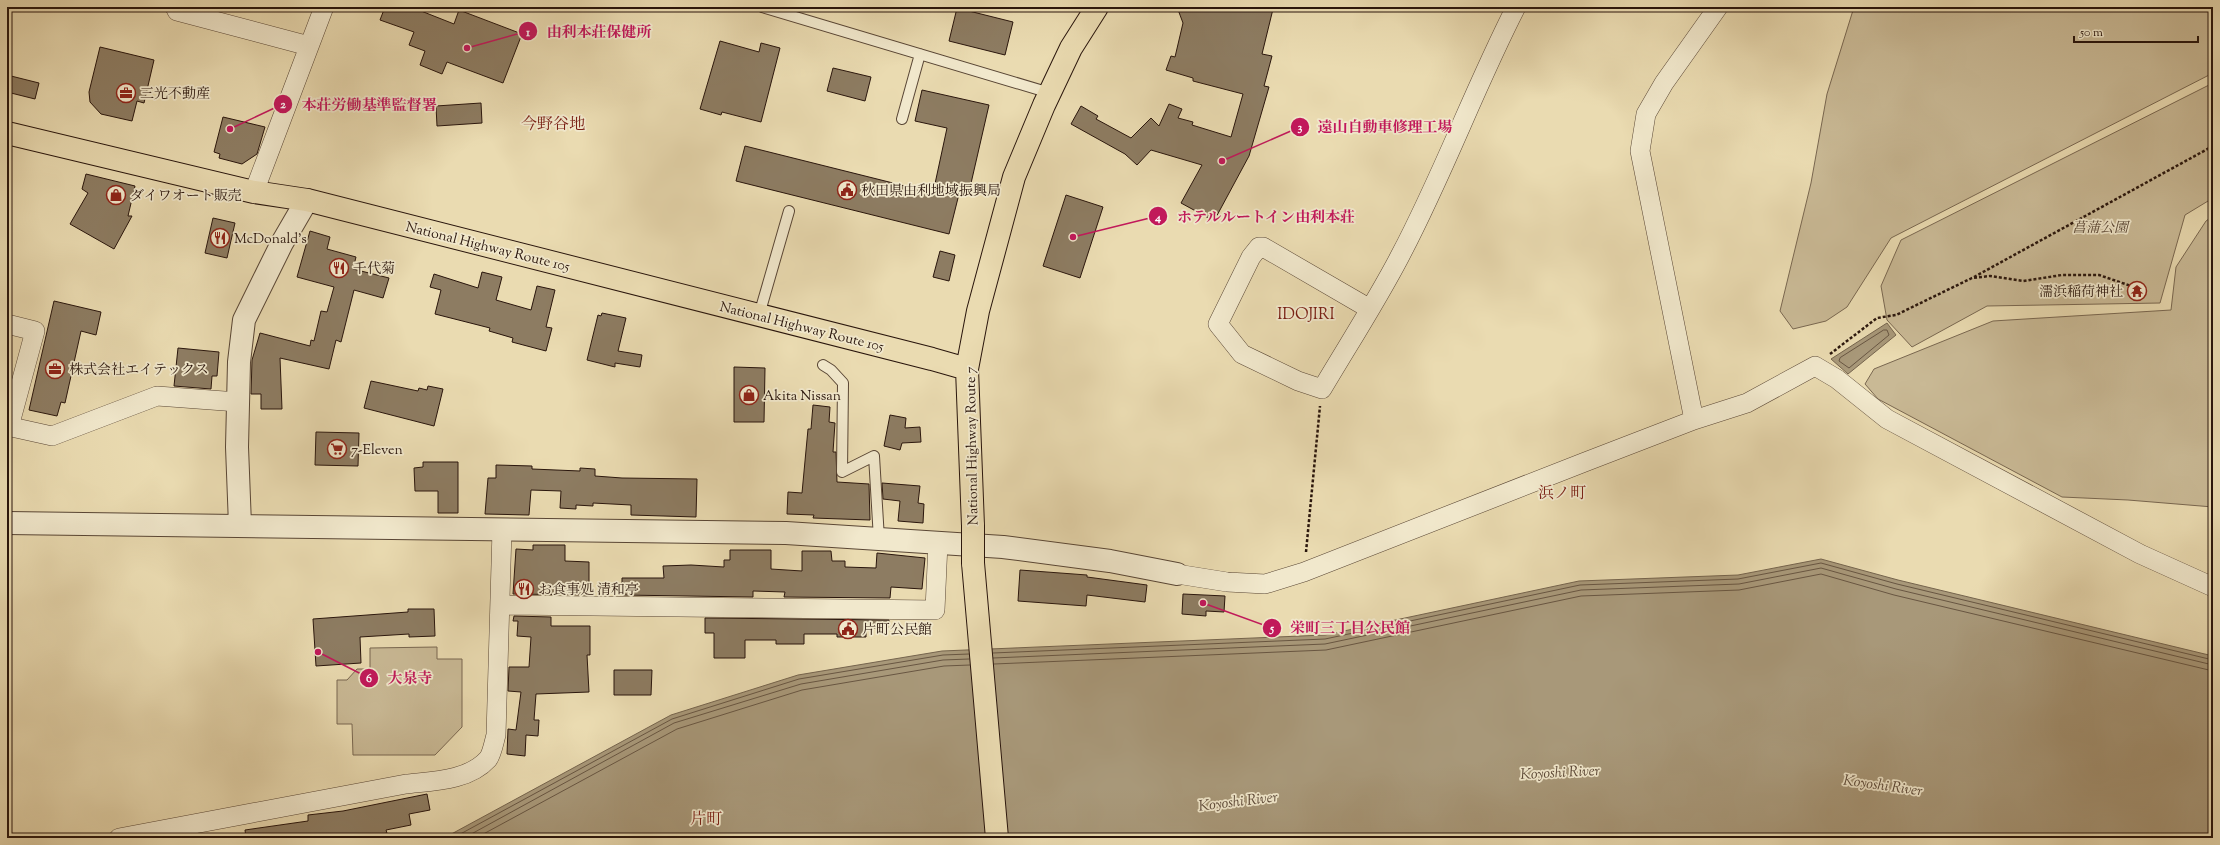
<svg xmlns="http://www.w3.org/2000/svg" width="2220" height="845" viewBox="0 0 2220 845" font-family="'Sorts Mill Goudy','Noto Serif JP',serif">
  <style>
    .green { fill: #c9b995; stroke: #796750 }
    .water { fill: #a89879; stroke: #75644d }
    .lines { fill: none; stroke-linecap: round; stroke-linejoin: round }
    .shore { stroke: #685642; stroke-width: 1 }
    .building { fill: #8d7c62; stroke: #29150c }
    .service-casing { stroke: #594635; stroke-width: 12 }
    .minor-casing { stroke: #594635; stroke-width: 20 }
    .tertiary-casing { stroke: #594635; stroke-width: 24 }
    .trunk-casing { stroke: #29150c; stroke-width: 24 }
    .path { stroke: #29150c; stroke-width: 2.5; stroke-dasharray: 3 2; stroke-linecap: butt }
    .service { stroke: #f1e8cc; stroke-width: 10 }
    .minor { stroke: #f1e8cc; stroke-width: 19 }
    .tertiary { stroke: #f1e8cc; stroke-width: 22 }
    .trunk { stroke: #eadbb1; stroke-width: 22 }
    .trunk-bridge-casing { stroke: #29150c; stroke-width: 24; stroke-linecap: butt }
    .trunk-bridge { stroke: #eadbb1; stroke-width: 22 }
    .labels { text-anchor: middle; stroke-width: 3.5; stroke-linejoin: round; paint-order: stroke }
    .poi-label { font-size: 14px; fill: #29150c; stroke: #f1e8cc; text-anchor: start }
    .park-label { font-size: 14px; font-style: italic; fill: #594635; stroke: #f1e8cc }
    .street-label { font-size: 14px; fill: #29150c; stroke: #f1e8cc }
    .water-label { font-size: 15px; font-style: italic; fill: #5c4938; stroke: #f1e8cc }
    .quarter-label { font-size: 16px; fill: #7a1f14; stroke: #f1e8cc }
    .leader { fill: none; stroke: #c2185b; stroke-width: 1.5 }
    .callout-dot { fill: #c2185b; stroke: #f1e8cc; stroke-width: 1.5 }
    .mark-label { font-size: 12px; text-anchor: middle; font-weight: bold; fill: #fff }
    .callout-label { font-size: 15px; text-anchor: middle; font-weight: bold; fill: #c2185b; stroke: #f1e8cc; stroke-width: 3.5; stroke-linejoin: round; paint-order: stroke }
  </style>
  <rect width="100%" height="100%" fill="#eadbb1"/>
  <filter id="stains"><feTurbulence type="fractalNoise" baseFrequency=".005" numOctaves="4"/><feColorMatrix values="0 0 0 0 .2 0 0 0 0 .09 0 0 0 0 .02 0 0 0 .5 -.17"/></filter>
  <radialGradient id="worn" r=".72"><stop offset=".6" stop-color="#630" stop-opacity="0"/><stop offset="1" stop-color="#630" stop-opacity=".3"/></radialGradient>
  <!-- green -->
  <path class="green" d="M1854,7H2213V73L1891,238L1847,307L1826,321L1793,329L1780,311L1811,183L1827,94Z
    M2213,83V198L2185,215L2160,303L1987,306L1912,347L1887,320L1881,286L1901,240Z
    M2213,216V507L2128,500L2062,497L1878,399L1865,384L1874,369L1993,321L2171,310L2176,267L2206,221Z
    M437,647V659H462V727L435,755H353L352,724H337V680H347L357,669H370V648Z"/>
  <!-- water -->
  <path class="water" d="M1887,323L1896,335L1848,374L1831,359Z
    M1821,559L1898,580L2213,656V838H444L671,715L798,675L942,651L1325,635L1579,581L1738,575Z"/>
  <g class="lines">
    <!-- shore -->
    <path class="shore" d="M1884,330H1887L1889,335L1849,368L1839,361L1840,358Z
      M993,653L1325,639L1580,585L1738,579L1821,563L1897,584L2213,660
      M993,658L1325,644L1581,590L1739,584L1821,568L1896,589L2213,665
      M994,664L1326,650L1581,596L1739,590L1821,574L1894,595L2213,671
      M453,838L672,719L799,679L943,655L969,654
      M464,838L674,723L801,684L943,660L969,659
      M476,838L677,729L802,690L944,666L970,665"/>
  </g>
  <!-- building -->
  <path class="building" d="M385,7H411L454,24L459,10L522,34L503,83L447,62L442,74L420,65L425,51L409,45L414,32L380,20Z
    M1177,7H1264L1273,9L1262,54L1272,56L1264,86L1269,87L1249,156L1214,221L1181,203L1202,165L1151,150L1137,165L1125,154L1071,124L1081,106L1098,116L1096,119L1131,138L1151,118L1159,126L1169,104L1182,109L1178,118L1193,122L1192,125L1231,137L1243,94L1193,81V78L1166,70L1171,56L1175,57L1183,23Z
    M957,8L1013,22L1005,55L949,41Z
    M720,41L759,52L761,43L780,48L761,122L722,112L721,115L700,109Z
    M100,47L154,60L144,103L137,101L132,121L101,114L90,102L89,92Z
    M833,68L871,77L865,101L827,91Z
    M7,75L39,83L35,99L7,92Z
    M922,90L989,105L969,192L960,190L949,234L736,181L745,146L933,193L947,128L915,121Z
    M481,103L482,123L437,126L436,106Z
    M223,117L265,127L257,154L242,164L219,158L220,154L214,152Z
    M86,174L135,186L128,216H132L114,249L70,224L88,193L82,189Z
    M1066,195L1103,207L1080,278L1043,266Z
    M213,218L235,223L227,258L205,253Z
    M310,231L330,237L327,249L356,257L353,269L389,278L383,298L354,290L341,342L336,340L329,369L280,358L282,409H261V394H251L252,360L260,333L310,346L311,340L314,341L321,311L327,312L334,287L297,277Z
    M940,251L955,255L949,281L933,277Z
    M482,272L502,277L496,300L531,310L537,286L555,290L546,327L552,328L546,351L512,342L513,338L489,331L490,328L435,314L441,290L430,287L434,274L478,288Z
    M54,301L101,312L96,335L81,331L65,403L61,402L57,416L29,410Z
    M602,313L626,318L618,351L642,355L640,367L615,363V367L587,360L598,315L601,316Z
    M178,348L219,352L217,376H212L211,389L174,386Z
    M734,367L765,368L764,422H734Z
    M371,381L418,391L419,388L427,390L428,386L443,389L434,426L364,408Z
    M813,405L830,407L829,422L835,423L833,452H836L837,482L869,484L870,520L813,518L814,515L787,514L788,492L802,493L808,429H811Z
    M890,415L906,418L905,428L920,427L921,442L902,443L900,450L884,446Z
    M316,432L359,433L358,466L315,465Z
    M423,462H458V513H438V491H415L414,468L423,467Z
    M496,465L532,466V469L580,471V468L595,469V476L622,478L697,479L696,517L631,515V505L593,503V506L576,505V509L560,508L561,491L531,490L529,515L485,514L488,478H496Z
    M882,483L920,486L918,503L924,504L923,523L898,521L900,501L883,499Z
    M533,545H565V561L589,562V595L513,594L516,549L533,550Z
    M730,550H771V569L802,571V551H831L832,561H845V567L876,568L877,553L925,558L922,589L891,587L890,598L784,597L785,592L753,591V597L622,595V578H664L663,566L691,565L724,567V560H730Z
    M1020,570L1087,575V577L1147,585L1145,602L1087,595L1086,606L1018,601Z
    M1183,594L1225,596L1224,612L1206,611V616L1182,614Z
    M408,609H434L435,636L409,637V634L360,637L361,663L316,666L313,619L408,612Z
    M514,616L551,617V626H590V655H587L589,692L536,694L534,720H539L538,736L526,735L525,756L507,754L508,729L516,730L521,692L508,691L509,667H529L531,637L517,636L518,621H513Z
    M705,618L889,620L888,628H866V637H837V634H804V644H776V640H745V658H714V633H705Z
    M614,670H652L651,695H614Z
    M427,794L430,810L409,814L411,825L386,830L387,833L363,838H246L245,830L308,821V815L343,811Z"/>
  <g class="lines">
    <!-- service casing -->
    <g class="service-casing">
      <path id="service" d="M762,7L1050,93
        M902,119L920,54
        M759,315L789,211
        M823,365L831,370L843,383L842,472L874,456L879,539"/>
    </g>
    <!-- minor casing -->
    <g class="minor-casing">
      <path id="minor" d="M175,7L177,11L309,46
        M254,192L324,7
        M1370,309L1263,247H1259L1251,257L1218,324L1242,354L1298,381L1322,389C1348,345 1376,302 1400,256C1443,175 1474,89 1516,7
        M7,324L35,331L9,427
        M1694,420L1640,151L1646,114L1664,83L1718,7
        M7,426L52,436L157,396L238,402
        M1177,574L1227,582L1265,584L1304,572L1585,462L1694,420L1747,403L1815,366L1837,379L1887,419L2140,554L2213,587
        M501,605L935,610L938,543
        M119,838L406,784C433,781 468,781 488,759C492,754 494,742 496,735L502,530"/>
    </g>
    <!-- tertiary casing -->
    <g class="tertiary-casing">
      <path id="tertiary" d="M7,523L786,533L1003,547L1110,561L1177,574
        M240,525L237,447L239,362L244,320L282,243L307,200"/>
    </g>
    <!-- trunk casing -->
    <g class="trunk-casing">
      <path id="trunk" d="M7,133L254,192L307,200L932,359L967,369
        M973,526L967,369L978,311L1014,177L1044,105L1071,48L1097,7
        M973,563L997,838"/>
    </g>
    <!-- path -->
    <path class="path" d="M1974,277L2213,146
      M1830,354L1877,318L1896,315L1972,278L1990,276L2023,281L2062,275H2099L2131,286
      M1306,552L1320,406"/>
    <!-- service -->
    <use href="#service" class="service"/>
    <!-- minor -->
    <use href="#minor" class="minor"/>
    <!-- tertiary -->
    <use href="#tertiary" class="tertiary"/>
    <!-- trunk -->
    <use href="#trunk" class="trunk"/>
    <!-- trunk-bridge casing -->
    <g class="trunk-bridge-casing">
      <path id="trunk-bridge" d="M973,563V526"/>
    </g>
    <!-- trunk-bridge -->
    <use href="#trunk-bridge" class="trunk-bridge"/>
  </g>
  <!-- icons -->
  <defs>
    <g id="office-ring" transform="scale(1)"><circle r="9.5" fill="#f1e8cc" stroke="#8f2418" stroke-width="1.5"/><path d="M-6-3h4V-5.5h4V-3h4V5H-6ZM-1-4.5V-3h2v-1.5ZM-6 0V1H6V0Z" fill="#8f2418"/></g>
    <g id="civic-ring" transform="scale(1)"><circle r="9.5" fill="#f1e8cc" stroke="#8f2418" stroke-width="1.5"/><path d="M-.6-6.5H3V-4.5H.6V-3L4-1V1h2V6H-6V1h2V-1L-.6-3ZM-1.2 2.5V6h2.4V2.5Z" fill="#8f2418"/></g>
    <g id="shop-ring" transform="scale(1)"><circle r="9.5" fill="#f1e8cc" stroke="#8f2418" stroke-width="1.5"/><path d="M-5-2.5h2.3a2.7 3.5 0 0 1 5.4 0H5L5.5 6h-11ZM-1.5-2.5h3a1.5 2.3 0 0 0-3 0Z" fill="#8f2418"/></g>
    <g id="restaurant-ring" transform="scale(1)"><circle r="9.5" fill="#f1e8cc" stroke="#8f2418" stroke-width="1.5"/><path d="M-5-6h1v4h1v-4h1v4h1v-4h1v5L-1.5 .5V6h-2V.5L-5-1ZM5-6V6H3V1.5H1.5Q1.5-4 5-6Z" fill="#8f2418"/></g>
    <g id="temple-ring" transform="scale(1)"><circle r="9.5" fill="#f1e8cc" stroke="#8f2418" stroke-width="1.5"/><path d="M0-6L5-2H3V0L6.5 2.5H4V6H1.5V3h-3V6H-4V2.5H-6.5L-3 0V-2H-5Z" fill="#8f2418"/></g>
    <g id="supermarket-ring" transform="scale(1)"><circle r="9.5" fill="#f1e8cc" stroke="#8f2418" stroke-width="1.5"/><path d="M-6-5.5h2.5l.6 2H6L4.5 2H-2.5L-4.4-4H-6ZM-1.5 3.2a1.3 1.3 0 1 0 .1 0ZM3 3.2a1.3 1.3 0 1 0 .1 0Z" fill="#8f2418"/></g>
  </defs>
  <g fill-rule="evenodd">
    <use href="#office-ring" x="126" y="93"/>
    <use href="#civic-ring" x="847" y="190"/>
    <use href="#shop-ring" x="116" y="195"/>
    <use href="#restaurant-ring" x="220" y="238"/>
    <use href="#restaurant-ring" x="339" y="268"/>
    <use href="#temple-ring" x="2137" y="291"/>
    <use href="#office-ring" x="55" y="369"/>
    <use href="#shop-ring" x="749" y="395"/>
    <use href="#supermarket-ring" x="337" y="449"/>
    <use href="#restaurant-ring" x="524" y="589"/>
    <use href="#civic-ring" x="848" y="629"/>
  </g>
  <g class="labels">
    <!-- poi labels -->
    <g class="poi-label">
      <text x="140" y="98">三光不動産</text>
      <text x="861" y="195">秋田県由利地域振興局</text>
      <text x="130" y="200">ダイワオート販売</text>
      <text x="234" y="243">McDonald's</text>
      <text x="353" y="273">千代菊</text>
      <text x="2123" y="296" text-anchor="end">濡浜稲荷神社</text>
      <text x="69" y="374">株式会社エイテックス</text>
      <text x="763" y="400">Akita Nissan</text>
      <text x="351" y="454">7-Eleven</text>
      <text x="538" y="594">お食事処 清和亭</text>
      <text x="862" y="634">片町公民館</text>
    </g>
    <!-- park labels -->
    <g class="park-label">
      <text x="2100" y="232">菖蒲公園</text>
    </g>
    <!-- street labels -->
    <g class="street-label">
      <text transform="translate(488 246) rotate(14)" y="5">National Highway Route 105</text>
      <text transform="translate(802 326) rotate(14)" y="5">National Highway Route 105</text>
      <text transform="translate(971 446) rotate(-91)" y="5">National Highway Route 7</text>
    </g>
    <!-- water labels -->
    <g class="water-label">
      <text transform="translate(1560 772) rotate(-3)" y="5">Koyoshi River</text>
      <text transform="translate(1883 785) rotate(8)" y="5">Koyoshi River</text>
      <text transform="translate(1238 801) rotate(-7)" y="5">Koyoshi River</text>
    </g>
    <!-- quarter labels -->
    <g class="quarter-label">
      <text x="553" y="129">今野谷地</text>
      <text x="1306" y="319">IDOJIRI</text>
      <text x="1562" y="498">浜ノ町</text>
      <text x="706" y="824">片町</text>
    </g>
  </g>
  <!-- callouts -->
  <path class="leader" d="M467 48L528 31M230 129L283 104M1222 161L1300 127M1073 237L1158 216M1203 603L1272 628M318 652L369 678"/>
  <g class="callout-dot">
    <circle cx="467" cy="48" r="4"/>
    <circle cx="230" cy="129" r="4"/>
    <circle cx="1222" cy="161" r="4"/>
    <circle cx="1073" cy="237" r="4"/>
    <circle cx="1203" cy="603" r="4"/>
    <circle cx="318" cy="652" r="4"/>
    <circle cx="528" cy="31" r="10"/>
    <circle cx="283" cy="104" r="10"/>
    <circle cx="1300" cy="127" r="10"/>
    <circle cx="1158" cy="216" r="10"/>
    <circle cx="1272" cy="628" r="10"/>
    <circle cx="369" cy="678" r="10"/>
  </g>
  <g class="mark-label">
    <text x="528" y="36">1</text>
    <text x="283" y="108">2</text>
    <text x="1300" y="131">3</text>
    <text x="1158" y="221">4</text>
    <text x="1272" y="632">5</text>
    <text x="369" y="682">6</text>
  </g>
  <g class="callout-label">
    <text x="599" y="37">由利本荘保健所</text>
    <text x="369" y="110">本荘労働基準監督署</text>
    <text x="1385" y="132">遠山自動車修理工場</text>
    <text x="1266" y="222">ホテルルートイン由利本荘</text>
    <text x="1350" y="633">栄町三丁目公民館</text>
    <text x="410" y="683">大泉寺</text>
  </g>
  <!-- margin -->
  <rect width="2220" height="845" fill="none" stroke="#eadbb1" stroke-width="24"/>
  <rect x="8" y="8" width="2204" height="829" fill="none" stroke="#29150c" stroke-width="2"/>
  <rect x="12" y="12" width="2196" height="821" fill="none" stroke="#29150c"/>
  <!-- scale -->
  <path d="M2074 36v6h124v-6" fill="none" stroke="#29150c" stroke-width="2"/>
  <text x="2080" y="36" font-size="12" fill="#29150c" stroke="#f1e8cc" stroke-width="3" paint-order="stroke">50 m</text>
  <rect width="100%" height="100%" filter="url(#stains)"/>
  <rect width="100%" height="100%" fill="url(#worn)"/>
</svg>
